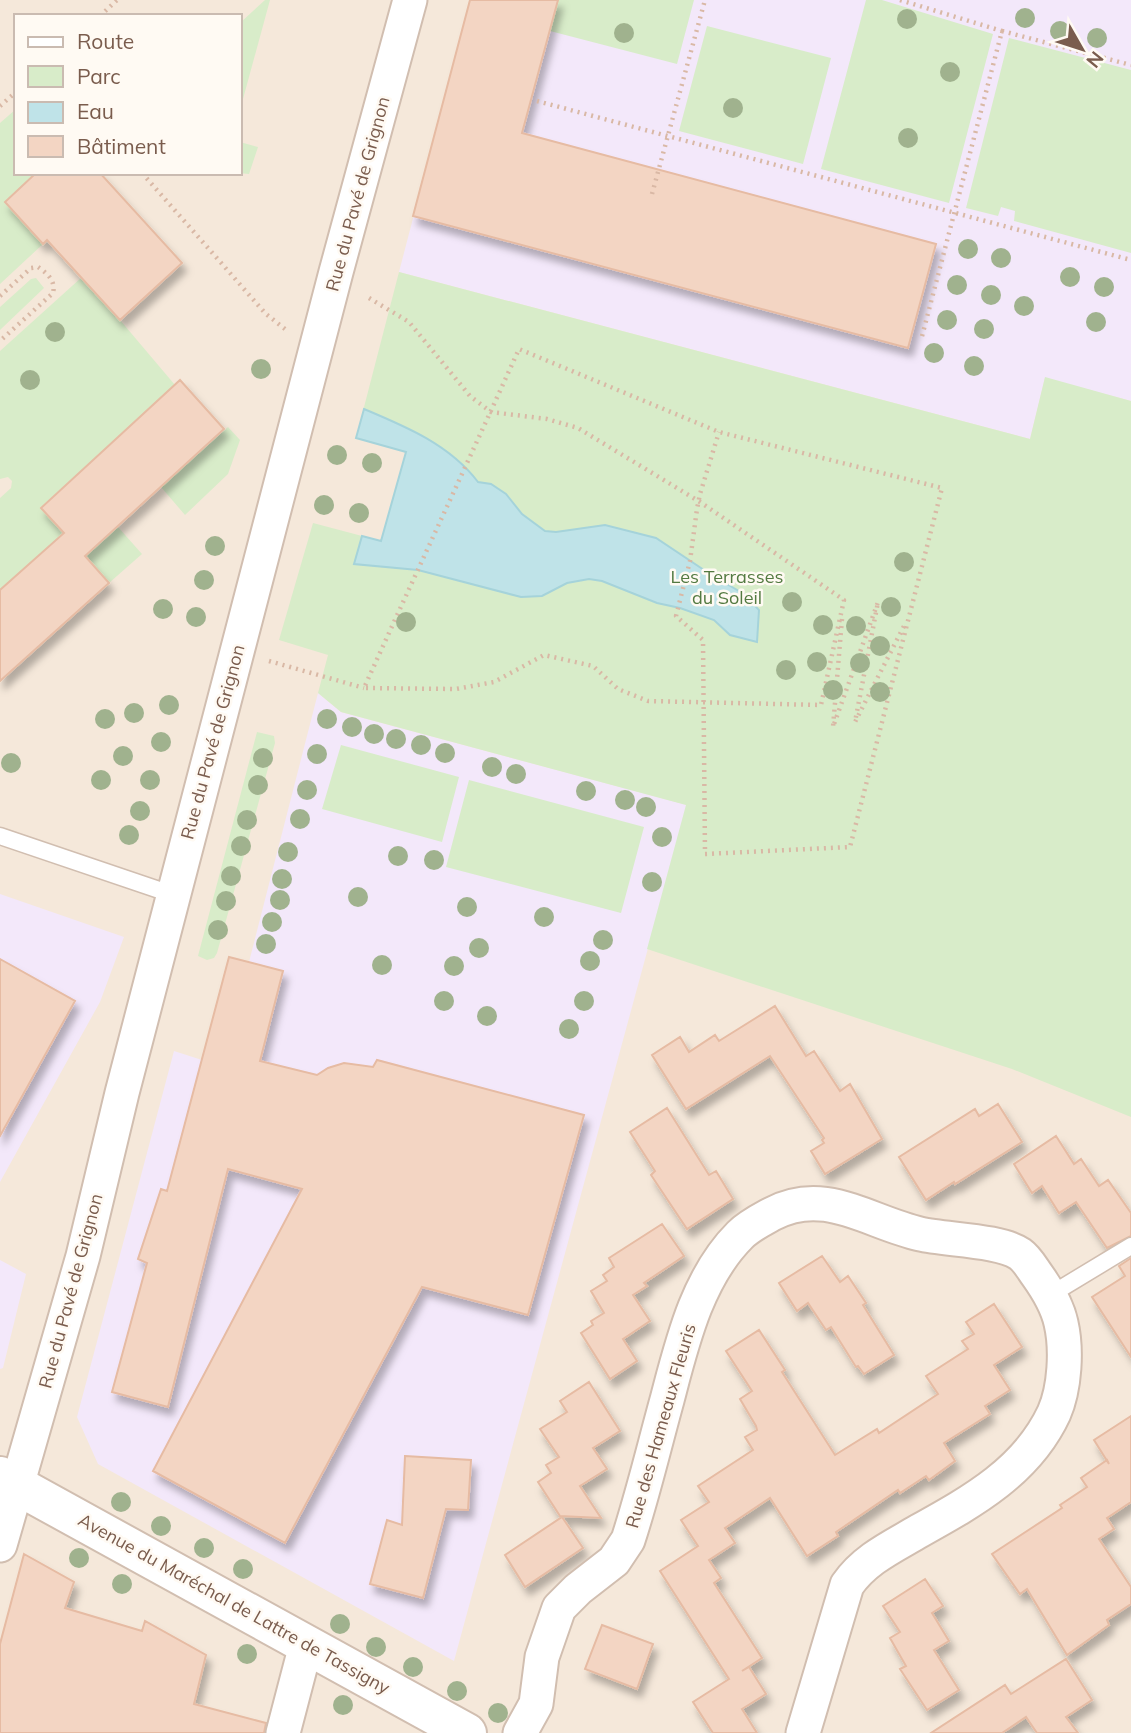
<svg xmlns="http://www.w3.org/2000/svg" width="1131" height="1733" viewBox="0 0 1131 1733" font-family="Mulish,sans-serif">
  <style>
    .residential { fill: #f5e8da; fill-rule: evenodd }
    .education { fill: #f3e8fa }
    .green { fill: #d8ecc9 }
    .water { fill: #bfe3e8; stroke: #a5d3da; stroke-width: 2 }
    .building { fill: #f3d5c3; stroke: #e6bba3; stroke-width: 2; filter: url(#shadow) }
    .lines { fill: none; stroke-linecap: round; stroke-linejoin: round }
    .service-casing { stroke: #d1beb0; stroke-width: 19 }
    .minor-casing { stroke: #d1beb0; stroke-width: 37 }
    .tertiary-casing { stroke: #d1beb0; stroke-width: 42 }
    .path { stroke: #d9b8a5; stroke-width: 4.5; stroke-dasharray: 2 5; stroke-linecap: butt }
    .service { stroke: #fff; stroke-width: 16 }
    .minor { stroke: #fff; stroke-width: 33 }
    .tertiary { stroke: #fff; stroke-width: 38 }
    .tree { fill: #a0b28e }
    .labels { text-anchor: middle; stroke-width: 5; stroke-linejoin: round; paint-order: stroke }
    .street-label { font-size: 18px; fill: #7a5c4d; stroke: #fffaf3 }
    .park-label { font-size: 18px; fill: #537a41; stroke: #fffaf3 }
  </style>
  <defs>
    <filter id="shadow"><feDropShadow dx="4.5" dy="8" stdDeviation="3.5" flood-color="#0004"/></filter>
  </defs>
  <rect width="100%" height="100%" fill="#fdf6ec"/>
  <!-- residential -->
  <path class="residential" d="M0,0H1131V1733H0ZM16,16H240V173H16Z"/>
  <!-- education -->
  <path class="education" d="M470,0H1131V401L1045,378L1030,439L399,272Z
    M318,693L341,712L687,805L454,1661L98,1464L77,1417L174,1051L202,1060L249,962Z
    M0,894L124,937L100,1002L0,1182Z
    M0,1260L26,1274L3,1368L0,1369Z"/>
  <!-- green -->
  <path class="green" d="M265,0H270L240,110V23Z
    M558,0H694L677,64L550,31Z
    M866,0H882L993,34L949,203L821,169Z
    M707,26L831,58L803,164L679,131Z
    M1009,38L1131,70V253L1014,221L1015,211L1001,207L998,216L966,208Z
    M16,109V173H36L5,202L43,244L0,284V123Z
    M240,142L258,147L249,174L238,173H240Z
    M399,272L1030,439L1045,377L1131,401V1117L1012,1069L647,949L686,805L341,712L318,693L328,655L279,640L313,523L381,541L406,452L356,438Z
    M82,277L120,320L175,385L41,507L64,533L0,590V498L11,488L12,481L8,477L0,479V351Z
    M36,278L44,288L0,330V307L31,279Z
    M228,427L240,440L228,474L185,515L161,487Z
    M118,527L142,554L109,583L85,557Z
    M257,732L274,736L275,743L217,953L214,958L207,960L198,956Z
    M341,745L459,777L442,842L322,809Z
    M469,780L644,827L621,913L446,867Z"/>
  <!-- water -->
  <path class="water" d="M364,409C407,427 450,445 478,482L491,484L506,494L522,514L545,531L556,532L605,525L656,538L713,576L744,594L759,610L757,642L730,635L714,620L680,608L657,603L602,581L589,579L567,583L542,596L521,597L418,570L354,564L362,536L381,541L406,452L356,438Z"/>
  <!-- building -->
  <path class="building" d="M470,0H558L522,133L936,244L908,348L413,216Z
    M36,173H100L182,263L120,320L47,240L43,244L5,202Z
    M180,380L224,429L85,556L109,583L0,681V590L64,533L41,508Z
    M229,957L283,971L260,1061L317,1075L328,1068L344,1063L373,1067L377,1060L584,1115L528,1315L422,1287L285,1543L153,1471L302,1189L228,1169L168,1407L112,1392L147,1263L138,1259L161,1189L167,1191Z
    M0,959L75,1001L0,1136Z
    M775,1006L806,1056L814,1051L840,1091L850,1084L882,1139L825,1174L811,1151L824,1143L822,1140L824,1138L770,1056L686,1109L652,1055L680,1037L689,1052L715,1035L719,1041Z
    M998,1104L1022,1142L955,1184L954,1182L926,1200L899,1157L975,1109L979,1116Z
    M667,1108L709,1175L716,1171L733,1199L687,1229L651,1175L655,1171L630,1132Z
    M1056,1136L1074,1164L1081,1159L1099,1186L1108,1180L1131,1213V1236L1107,1248L1076,1202L1059,1213L1042,1186L1032,1193L1014,1164Z
    M662,1224L684,1256L644,1283L647,1286L633,1295L650,1321L623,1339L637,1361L610,1379L581,1333L593,1325L591,1321L604,1313L591,1291L607,1281L603,1275L614,1267L609,1258Z
    M822,1256L840,1282L848,1276L866,1303L863,1305L894,1355L864,1374L858,1366L856,1367L831,1327L826,1330L808,1303L797,1311L779,1283Z
    M1131,1258V1357L1092,1297L1125,1276L1119,1266Z
    M994,1304L1022,1347L994,1365L1010,1390L985,1406L990,1414L944,1443L955,1461L929,1480L926,1476L900,1493L898,1490L836,1532L838,1536L807,1556L770,1498L725,1528L735,1543L709,1560L721,1578L714,1583L762,1658L742,1671L749,1667L766,1694L742,1709L757,1733H713L693,1702L729,1679L660,1571L698,1546L681,1520L709,1502L698,1486L753,1450L745,1437L757,1430L756,1426L740,1399L752,1391L726,1351L759,1330L785,1370L782,1372L835,1455L877,1429L879,1433L938,1394L926,1376L968,1349L962,1341L974,1334L966,1322Z
    M589,1382L620,1431L593,1448L607,1469L580,1486L601,1518L560,1516L538,1482L551,1473L546,1465L559,1457L540,1429L567,1412L560,1401Z
    M1131,1416V1502L1107,1518L1114,1529L1099,1539L1131,1587V1604L1107,1620L1109,1625L1067,1655L1027,1589L1020,1594L992,1554L1062,1508L1060,1505L1087,1487L1081,1478L1107,1460L1109,1464L1094,1440Z
    M405,1456L471,1460L468,1510L446,1509L423,1598L370,1584L387,1520L402,1525Z
    M562,1517L583,1548L525,1587L505,1555Z
    M24,1554L74,1582L65,1608L142,1631L145,1621L206,1655L194,1704L266,1723L264,1733H0V1644Z
    M925,1579L943,1606L932,1613L949,1641L934,1650L959,1690L927,1710L900,1669L906,1666L890,1638L900,1632L883,1606Z
    M602,1625L653,1644L637,1689L585,1669Z
    M1066,1659L1092,1700L1066,1717L1078,1733H1037L1026,1717L1002,1733H931L1005,1685L1011,1694Z"/>
  <g class="lines">
    <!-- service casing -->
    <g class="service-casing">
      <path id="service" d="M0,836L174,895
        M1050,1295L1131,1246"/>
    </g>
    <!-- minor casing -->
    <g class="minor-casing">
      <path id="minor" d="M0,1545L83,1256L122,1093L336,272L410,0
        M283,1733L306,1645
        M520,1733L536,1704L542,1657L559,1608L578,1589L614,1561L628,1540C643,1494 654,1447 667,1400C682,1343 697,1278 740,1235C749,1226 761,1220 772,1214C825,1186 868,1222 920,1234C946,1240 1000,1240 1020,1254C1027,1259 1032,1268 1037,1275C1047,1289 1057,1305 1061,1323C1067,1349 1065,1388 1054,1413C1027,1471 973,1501 919,1531C892,1547 865,1559 847,1585L803,1733"/>
    </g>
    <!-- tertiary casing -->
    <g class="tertiary-casing">
      <path id="tertiary" d="M0,1476L467,1733"/>
    </g>
    <!-- path -->
    <path class="path" d="M900,0L1002,31L921,340
      M100,16L117,0
      M1002,31L1131,65
      M537,101L1131,260
      M0,106L16,92
      M142,173L266,314L285,329
      M652,194L705,0
      M0,296L31,268L38,267C47,273 56,281 53,293L0,341
      M369,298L409,322L470,396L491,412L547,419L578,428L700,502L844,600L821,705L648,701L618,689L593,666L544,655L494,682L456,689L364,688C415,575 468,462 519,349L719,432L942,488L850,847L705,854L703,640L676,616L690,561L697,509L700,494L719,432
      M842,619L833,727L878,602L855,722L905,624
      M269,661L364,688"/>
    <!-- service -->
    <use href="#service" class="service"/>
    <!-- minor -->
    <use href="#minor" class="minor"/>
    <!-- tertiary -->
    <use href="#tertiary" class="tertiary"/>
  </g>
  <!-- trees -->
  <g class="tree">
    <circle cx="1025" cy="18" r="10"/>
    <circle cx="907" cy="19" r="10"/>
    <circle cx="1060" cy="31" r="10"/>
    <circle cx="624" cy="33" r="10"/>
    <circle cx="1097" cy="38" r="10"/>
    <circle cx="950" cy="72" r="10"/>
    <circle cx="733" cy="108" r="10"/>
    <circle cx="908" cy="138" r="10"/>
    <circle cx="968" cy="249" r="10"/>
    <circle cx="1001" cy="258" r="10"/>
    <circle cx="1070" cy="277" r="10"/>
    <circle cx="957" cy="285" r="10"/>
    <circle cx="1104" cy="287" r="10"/>
    <circle cx="991" cy="295" r="10"/>
    <circle cx="1024" cy="306" r="10"/>
    <circle cx="947" cy="320" r="10"/>
    <circle cx="1096" cy="322" r="10"/>
    <circle cx="984" cy="329" r="10"/>
    <circle cx="55" cy="332" r="10"/>
    <circle cx="934" cy="353" r="10"/>
    <circle cx="974" cy="366" r="10"/>
    <circle cx="261" cy="369" r="10"/>
    <circle cx="30" cy="380" r="10"/>
    <circle cx="337" cy="455" r="10"/>
    <circle cx="372" cy="463" r="10"/>
    <circle cx="324" cy="505" r="10"/>
    <circle cx="359" cy="513" r="10"/>
    <circle cx="215" cy="546" r="10"/>
    <circle cx="904" cy="562" r="10"/>
    <circle cx="204" cy="580" r="10"/>
    <circle cx="792" cy="602" r="10"/>
    <circle cx="891" cy="607" r="10"/>
    <circle cx="163" cy="609" r="10"/>
    <circle cx="196" cy="617" r="10"/>
    <circle cx="406" cy="622" r="10"/>
    <circle cx="823" cy="625" r="10"/>
    <circle cx="856" cy="626" r="10"/>
    <circle cx="880" cy="646" r="10"/>
    <circle cx="817" cy="662" r="10"/>
    <circle cx="860" cy="663" r="10"/>
    <circle cx="786" cy="670" r="10"/>
    <circle cx="833" cy="690" r="10"/>
    <circle cx="880" cy="692" r="10"/>
    <circle cx="169" cy="705" r="10"/>
    <circle cx="134" cy="713" r="10"/>
    <circle cx="105" cy="719" r="10"/>
    <circle cx="327" cy="719" r="10"/>
    <circle cx="352" cy="727" r="10"/>
    <circle cx="374" cy="734" r="10"/>
    <circle cx="396" cy="739" r="10"/>
    <circle cx="161" cy="742" r="10"/>
    <circle cx="421" cy="745" r="10"/>
    <circle cx="445" cy="753" r="10"/>
    <circle cx="317" cy="754" r="10"/>
    <circle cx="123" cy="756" r="10"/>
    <circle cx="263" cy="758" r="10"/>
    <circle cx="11" cy="763" r="10"/>
    <circle cx="492" cy="767" r="10"/>
    <circle cx="516" cy="774" r="10"/>
    <circle cx="101" cy="780" r="10"/>
    <circle cx="150" cy="780" r="10"/>
    <circle cx="258" cy="785" r="10"/>
    <circle cx="307" cy="790" r="10"/>
    <circle cx="586" cy="791" r="10"/>
    <circle cx="625" cy="800" r="10"/>
    <circle cx="646" cy="807" r="10"/>
    <circle cx="140" cy="811" r="10"/>
    <circle cx="300" cy="819" r="10"/>
    <circle cx="247" cy="820" r="10"/>
    <circle cx="129" cy="835" r="10"/>
    <circle cx="662" cy="837" r="10"/>
    <circle cx="241" cy="846" r="10"/>
    <circle cx="288" cy="852" r="10"/>
    <circle cx="398" cy="856" r="10"/>
    <circle cx="434" cy="860" r="10"/>
    <circle cx="231" cy="876" r="10"/>
    <circle cx="282" cy="879" r="10"/>
    <circle cx="652" cy="882" r="10"/>
    <circle cx="358" cy="897" r="10"/>
    <circle cx="280" cy="900" r="10"/>
    <circle cx="226" cy="901" r="10"/>
    <circle cx="467" cy="907" r="10"/>
    <circle cx="544" cy="917" r="10"/>
    <circle cx="272" cy="922" r="10"/>
    <circle cx="218" cy="930" r="10"/>
    <circle cx="603" cy="940" r="10"/>
    <circle cx="266" cy="944" r="10"/>
    <circle cx="479" cy="948" r="10"/>
    <circle cx="590" cy="961" r="10"/>
    <circle cx="382" cy="965" r="10"/>
    <circle cx="454" cy="966" r="10"/>
    <circle cx="444" cy="1001" r="10"/>
    <circle cx="584" cy="1001" r="10"/>
    <circle cx="487" cy="1016" r="10"/>
    <circle cx="569" cy="1029" r="10"/>
    <circle cx="121" cy="1502" r="10"/>
    <circle cx="161" cy="1526" r="10"/>
    <circle cx="204" cy="1548" r="10"/>
    <circle cx="79" cy="1558" r="10"/>
    <circle cx="243" cy="1569" r="10"/>
    <circle cx="122" cy="1584" r="10"/>
    <circle cx="340" cy="1624" r="10"/>
    <circle cx="376" cy="1647" r="10"/>
    <circle cx="247" cy="1654" r="10"/>
    <circle cx="413" cy="1667" r="10"/>
    <circle cx="457" cy="1691" r="10"/>
    <circle cx="343" cy="1705" r="10"/>
    <circle cx="498" cy="1713" r="10"/>
  </g>
  <g class="labels">
    <!-- street labels -->
    <g class="street-label">
      <text transform="translate(358 194) rotate(-75)" y="6">Rue du Pavé de Grignon</text>
      <text transform="translate(213 742) rotate(-75)" y="6">Rue du Pavé de Grignon</text>
      <text transform="translate(71 1291) rotate(-75)" y="6">Rue du Pavé de Grignon</text>
      <text transform="translate(661 1426) rotate(-74)" y="6">Rue des Hameaux Fleuris</text>
      <text transform="translate(234 1604) rotate(29)" y="6">Avenue du Maréchal de Lattre de Tassigny</text>
    </g>
    <!-- park labels -->
    <g class="park-label">
      <text x="727" y="583">Les Terrasses<tspan x="727" dy="21">du Soleil</tspan></text>
    </g>
  </g>
  <!-- legend -->
  <rect x="14" y="14" width="228" height="161" fill="#fffaf3" stroke="#cabbb1" stroke-width="2"/>
  <rect x="28" y="37" width="35" height="10" fill="#ffffff" stroke="#cabbb1" stroke-width="2"/>
  <text x="77" y="49" font-size="21" fill="#7a5c4d">Route</text>
  <rect x="28" y="66" width="35" height="21" fill="#d8ecc9" stroke="#cabbb1" stroke-width="2"/>
  <text x="77" y="84" font-size="21" fill="#7a5c4d">Parc</text>
  <rect x="28" y="102" width="35" height="21" fill="#bfe3e8" stroke="#cabbb1" stroke-width="2"/>
  <text x="77" y="119" font-size="21" fill="#7a5c4d">Eau</text>
  <rect x="28" y="136" width="35" height="21" fill="#f3d5c3" stroke="#cabbb1" stroke-width="2"/>
  <text x="77" y="154" font-size="21" fill="#7a5c4d">Bâtiment</text>
  <!-- north arrow -->
  <g transform="translate(1082 49) rotate(129)" stroke="#fffaf3" stroke-width="5" paint-order="stroke">
  <path d="M0-5L12 26L0 18L-12 26Z" fill="#7a5c4d"/>
  <text y="-10" font-size="19" font-weight="bold" text-anchor="middle" fill="#7a5c4d">N</text>
  </g>
</svg>
